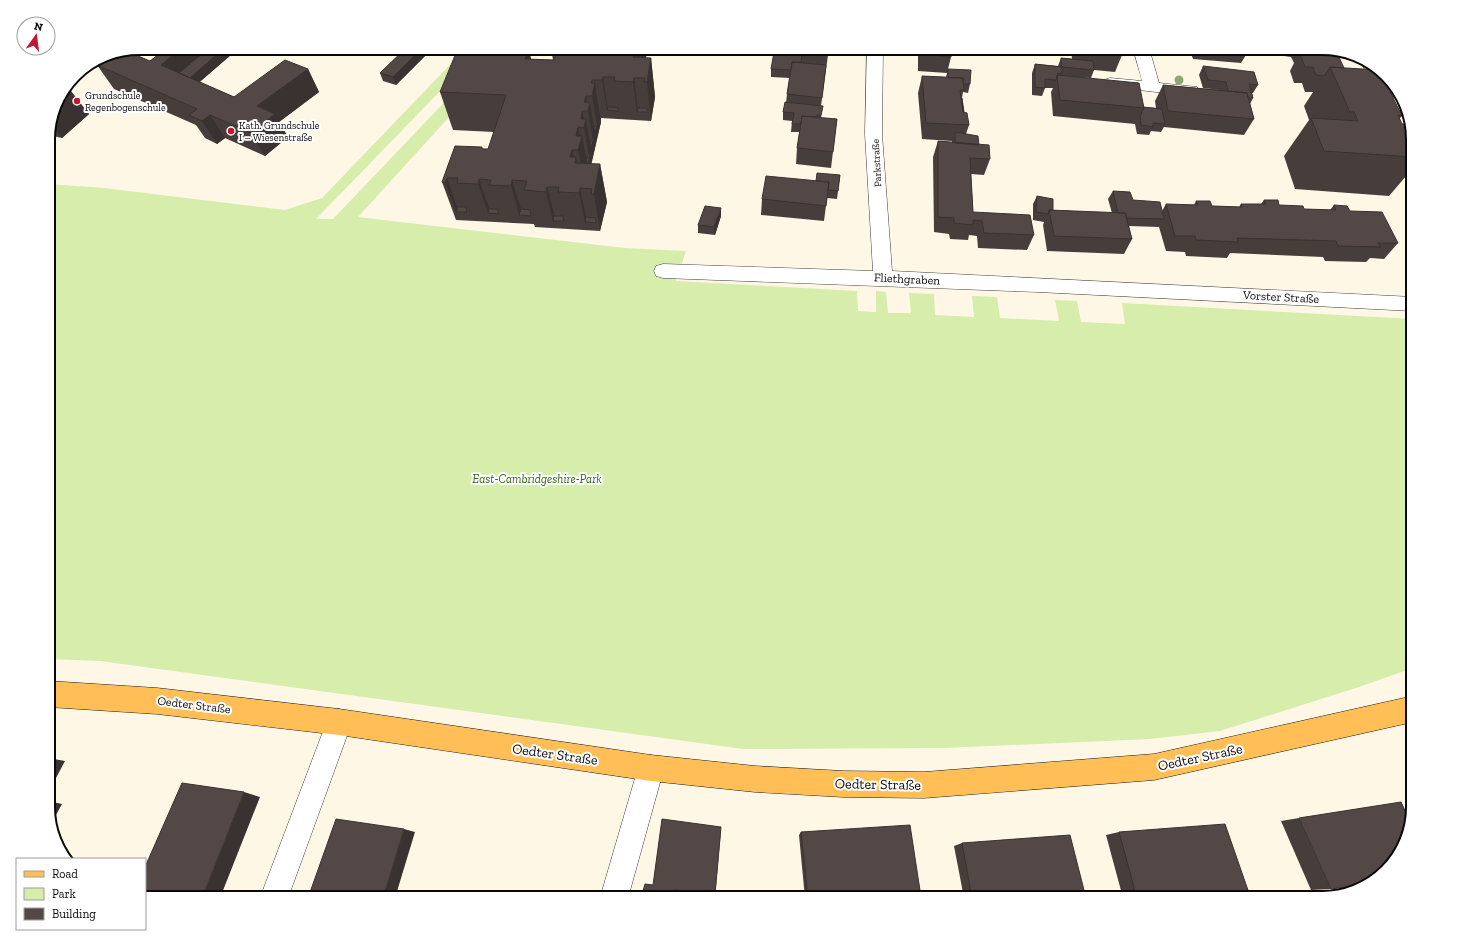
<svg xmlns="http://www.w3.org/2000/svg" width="1461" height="946" viewBox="0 0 1461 946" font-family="'Zilla Slab',serif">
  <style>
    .green { fill: #d6edac }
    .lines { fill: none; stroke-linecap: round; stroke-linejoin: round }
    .minor-casing { stroke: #3c3c3c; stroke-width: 1 }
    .major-casing { stroke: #1a1a1a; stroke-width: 1 }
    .minor { fill: #fff; fill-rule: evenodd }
    .major { fill: #ffbf56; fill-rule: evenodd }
    .tree { fill: #8ea773 }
    .wall { fill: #473e3b }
    .shaded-wall { fill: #3a3230 }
    .building { fill: #534845; stroke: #3a3230 }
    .poi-dot { fill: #c61536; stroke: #fff; stroke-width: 1.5 }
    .labels { text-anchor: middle; stroke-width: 4; stroke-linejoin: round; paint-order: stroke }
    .far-poi-label { font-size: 10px; fill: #090909; stroke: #fff; text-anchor: start }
    .far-street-label { font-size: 10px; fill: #090909; stroke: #fff }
    .street-label { font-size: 12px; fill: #090909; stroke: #fff }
    .park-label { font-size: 12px; font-style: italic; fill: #316615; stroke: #fff }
    .near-street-label { font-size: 14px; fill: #090909; stroke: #fff }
    .rim { fill: none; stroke: #090909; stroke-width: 2 }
  </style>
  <rect width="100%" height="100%" fill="#fff7e6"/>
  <!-- green -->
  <path class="green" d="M466,48H482L316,219H333L496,48H512L358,217L625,248L686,251L676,281L857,291L858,311L876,312V291L886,292L888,313H911L909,293L934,294L935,315L974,317L972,296L997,297L1000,318L1059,321L1055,300L1077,301L1081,322L1125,324L1122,303L1413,319V668L1359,687L1220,731L1150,739L945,748L743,749L100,661L48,659V184L104,188L285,210L322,198Z"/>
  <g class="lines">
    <!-- minor casing -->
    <g class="minor-casing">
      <path id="minor" d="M867,48H883L882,134L892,271L1413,297V311L1038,292L663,278L656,276L654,271L656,266L663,264L873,271L865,134Z
        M1133,48H1149L1159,83L1197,87L1199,91L1197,95L1191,96L1104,86L1102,83L1104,80L1110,78L1142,81Z
        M339,709L348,713L352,722L288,898H260L330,713Z
        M651,755L660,759L664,768L628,898H600L638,768L642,759Z"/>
    </g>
    <!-- major casing -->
    <g class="major-casing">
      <path id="major" d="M1363,60C1382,66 1386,80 1394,97L1392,101L1386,102L1380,101L1361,62Z
        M48,681L157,688L339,709L651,755L755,766L843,771L924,772L1154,754L1413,696V722L1154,780L924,798L843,797L755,792L651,781L339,735L157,714L48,707Z"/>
    </g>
    <!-- minor -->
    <use href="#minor" class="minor"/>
    <!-- major -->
    <use href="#major" class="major"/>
  </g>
  <!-- trees -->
  <circle class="tree" cx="1179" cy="80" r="4.5"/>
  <!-- wall -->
  <path class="wall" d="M167,48H239L199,82L234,97L308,69L319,92L279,122L288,137L265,156L225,138L217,144L205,138L196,125L114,89L97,65L150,61Z
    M406,48H443L436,55L428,53L396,85L383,81L380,73Z
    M554,48H648L646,58H651L655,97L651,121L601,118V122L591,164H600L607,202L600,231L535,227L534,224L456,220L442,182L455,146L488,149L494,132L453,130L440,92L529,50L531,59L553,60L552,54Z
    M796,48H829L821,106H823L821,118L837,119L831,168L796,164L797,148L800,132H791L792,121L783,120V112L786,103L787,94L790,78L771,77V69L796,55Z
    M918,48H951V57L947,73L918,71Z
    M1064,48H1121L1122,55L1115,72L1094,70L1091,78L1061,76L1143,107L1156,108L1155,101L1163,85L1221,90L1203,88L1199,75L1203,66L1258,85L1253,93H1252L1253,98L1250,104L1254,119L1244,135L1164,127L1161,132L1151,131L1149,135L1137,134L1135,124L1053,116L1051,92L1053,88H1045L1042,96L1032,95V73L1035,64L1058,66L1061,58L1072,59L1071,49Z
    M1189,48H1244L1246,55L1241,63L1193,59Z
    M1283,48H1322L1344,68L1402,116L1399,119L1413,157V168L1389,196L1295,189L1284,156L1309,120L1304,106L1313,92H1305L1302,83H1294L1290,71L1294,63L1291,57L1284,56L1282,50Z
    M948,69L970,84L968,93L963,92L962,98L964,112L969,125L966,134L979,145L990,159L984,175L971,174L973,212L1034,235L1027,250L978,248L977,236L969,235L968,240L950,239L949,234L934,232L933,157L938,141L952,143V141L922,139L918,93L922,76L946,77Z
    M55,104L89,114L62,138L48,135Z
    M840,175L837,199L827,198L824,221L761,215L762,199L816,181Z
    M1113,191L1133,200L1162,211L1166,204L1194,205L1196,201L1212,206L1239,207L1241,204H1261L1264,200L1279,205L1304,209L1330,210L1334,205L1350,211L1398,243L1384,259L1370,258L1366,262L1325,261L1323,257L1230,253L1227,258L1186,256L1185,252L1166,251L1159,227L1129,226L1132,239L1124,254L1047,251L1043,225L1044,222L1033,220V204L1037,196L1053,210L1112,213L1108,199Z
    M721,216L715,235L698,233V225Z
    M1299,818L1331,889L1311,890L1281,821Z
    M801,832L921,897H918V898H805L799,835Z
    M1119,832L1230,898H1123L1106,835Z
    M962,843L1086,898H964L954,846Z"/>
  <!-- shaded-wall -->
  <path class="shaded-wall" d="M182,48H223L180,85L161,65Z
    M224,48H239L186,94L181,85Z
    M422,48H427L428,53L396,85L393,77Z
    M434,48H443L436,55Z
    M630,48H631L638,112H637L638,120L633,82L629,53Z
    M636,48H639L641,69L642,62L641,48H643L644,63L639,78Z
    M645,48H648L644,63V55Z
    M529,50L537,89L525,59Z
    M651,58L655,97L651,121L647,82Z
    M308,69L319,92L279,122L288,137L265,156L251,133L257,106Z
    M603,77L608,111L607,110L602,80Z
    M592,80L593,90L595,83L601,122L591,166L584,128L581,119L582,111L585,124L586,119L591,149L593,141L588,111L584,102L586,96L588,110L590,103L595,133L597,126L592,96L591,83Z
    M71,91L89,114L62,138L50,124L55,105Z
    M210,115L225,138L217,144L202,121Z
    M578,127L581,140L582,136L589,174L586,188L578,150L576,136Z
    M572,150L579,187L570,157Z
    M576,157L582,187L580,188L587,222H585L579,193L575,163Z
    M589,158L591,166H587Z
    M600,164L607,202L600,231L594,194Z
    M447,178L459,212H456L445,183Z
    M479,179L491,214L488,213L478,184Z
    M512,180L523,215H519L511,186Z
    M547,187L556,221H553L546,192Z
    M721,208V216L715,235L714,227Z
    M54,759L65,761L48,793V769Z
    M244,792L260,797L220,898H202Z
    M48,801L62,804L51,824L48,813Z
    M721,827V830L715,898V894Z
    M404,829L415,832L395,898H383Z"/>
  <!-- building -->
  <path class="building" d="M167,48H182L161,65L234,97L285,60L308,69L257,106L275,114L251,133L210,115L202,121L189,115L197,109L97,65L118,52L126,51L150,61Z
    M209,48H224L190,78L179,73Z
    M406,48H422L393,77L380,73Z
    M458,48H475L529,50L525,59L554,60L556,54H552L554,48H630L629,53H634L633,57L651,58L647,82H644L645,78H634L633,82L614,81L615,77H603L602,80H592L591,83H595L592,96H586L584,102L590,103L588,111H582L581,119H586L584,128L578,127L576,136H582L578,150H572L570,157H576L575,163L600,164L594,194H591L592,189L580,188L579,193L558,192L559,187H547L546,192L524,190L527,181L512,180L511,186L489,185L491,180L479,179L478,184L457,183L458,178H447L445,183L442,182L455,146L482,147V149H488L506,95L440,92Z
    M814,48H828V49Z
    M921,48H951V57L921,54Z
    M1080,48H1121L1122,55L1080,52Z
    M1196,48H1244L1246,55L1197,51Z
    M1305,48H1322L1337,53L1344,68L1330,67L1324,76L1316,75L1313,67H1305L1300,54L1308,55Z
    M643,49H645L644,55Z
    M774,52L802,55L801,62H792L791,70L771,69Z
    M1061,58L1093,61L1094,70L1062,67Z
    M792,62L826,65L822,98L787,94Z
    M1035,64L1062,67V74L1058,73V75H1057L1056,80L1045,79V88L1035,87Z
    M1203,66L1254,72L1258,85L1249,84L1253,98H1248L1247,93L1228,91L1226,82L1208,80Z
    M1330,67L1379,70L1380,71L1402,116L1398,115L1402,124H1406L1413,139V157L1324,151L1311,118L1358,121L1354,112H1350Z
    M948,69L971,70L970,84H963V78H948Z
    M1057,75L1139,83L1144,108L1060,100Z
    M922,76L963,78L964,90H960L963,112L967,113L969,125L926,123Z
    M1163,85L1247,93L1254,119L1168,111Z
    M65,90L71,91L55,105V104Z
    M961,98H962L964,112H963Z
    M785,102L823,106L821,115H817L816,117L802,116L801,124H792L794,113L783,112Z
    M608,107L618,108V111L607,110Z
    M1143,107L1162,109L1165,124L1153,123V127L1141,125L1140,116L1144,108Z
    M638,108H647V112H637Z
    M802,116L837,119L833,152L797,148Z
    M594,126H597L595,133Z
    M955,132L978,136L979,145L955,143Z
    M590,141H593L591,149Z
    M938,141L989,145L990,159L970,158L973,212L1030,215L1034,235L984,233L982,221L973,220V225L954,223V218L938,217Z
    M586,157L589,158L588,164H587Z
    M817,173L840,175L838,191L828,190L829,182L816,181Z
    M766,176L829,182L826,206L762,199Z
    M1113,191L1130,192L1133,200L1160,202L1164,219L1127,218L1125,213H1118Z
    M1037,196L1053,199V210H1049L1048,214L1036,212Z
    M1264,200H1278L1279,205L1303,206L1304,209L1336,210L1334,205L1347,206L1350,211L1382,212L1398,243H1378L1381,247L1338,246L1336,241L1237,238L1238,242L1196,240L1195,236H1175L1166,204L1198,205L1196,201H1210L1212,206L1242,207L1241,204H1266Z
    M705,206L721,208L714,227L698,225Z
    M458,207H466L467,212H456Z
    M489,209H497L499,214L488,213Z
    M521,209L530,210L531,216L519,215Z
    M1049,210L1125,213L1132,239L1054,236Z
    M554,216H563L564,221H553Z
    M586,217L595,218L596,223L585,222Z
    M48,758L54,759L48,769Z
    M182,783L244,792L202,898H145V867Z
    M1401,802L1409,819L1398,858L1371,883L1331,889L1299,818Z
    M336,819L404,829L383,898H308Z
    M662,819L721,827L715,894L675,890L673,898H641L645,884L653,885Z
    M1225,824L1250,896L1229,898H1137L1119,832Z
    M910,825L921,897L901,898H808L801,832Z
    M1070,835L1086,898H972L962,843Z
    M676,891L715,894V898H674Z"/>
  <!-- markers -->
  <g class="poi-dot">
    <circle cx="77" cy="101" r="4"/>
    <circle cx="231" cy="131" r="4"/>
  </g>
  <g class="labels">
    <!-- far-poi labels -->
    <g class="far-poi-label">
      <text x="85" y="99">Grundschule<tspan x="85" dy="12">Regenbogenschule</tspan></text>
      <text x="239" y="129">Kath. Grundschule<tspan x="239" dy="12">I – Wiesenstraße</tspan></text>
    </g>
    <!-- far-street labels -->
    <g class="far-street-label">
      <text transform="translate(876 163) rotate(-93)" y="4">Parkstraße</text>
    </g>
    <!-- street labels -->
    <g class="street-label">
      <text transform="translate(907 279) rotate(3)" y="4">Fliethgraben</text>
      <text transform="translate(1281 297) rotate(3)" y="4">Vorster Straße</text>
      <text transform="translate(194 705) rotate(7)" y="4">Oedter Straße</text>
    </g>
    <!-- park labels -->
    <g class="park-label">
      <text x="537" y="483">East-Cambridgeshire-Park</text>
    </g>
    <!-- near-street labels -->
    <g class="near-street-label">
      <text transform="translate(555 754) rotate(8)" y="5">Oedter Straße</text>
      <text transform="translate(1200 757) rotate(-12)" y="5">Oedter Straße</text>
      <text transform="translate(878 784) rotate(1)" y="5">Oedter Straße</text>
    </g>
  </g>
  <!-- crop -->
  <path d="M0 0H1461V946H0ZM139 55H1322A84 84 0 0 1 1406 139V807A84 84 0 0 1 1322 891H139A84 84 0 0 1 55 807V139A84 84 0 0 1 139 55Z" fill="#fff" fill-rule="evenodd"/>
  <path class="rim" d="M139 55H1322A84 84 0 0 1 1406 139V807A84 84 0 0 1 1322 891H139A84 84 0 0 1 55 807V139A84 84 0 0 1 139 55Z"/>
  <!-- legend -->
  <rect x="16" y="858" width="130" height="72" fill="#ffffff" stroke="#9d9d9d"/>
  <rect x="24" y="871" width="20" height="6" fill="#ffbf56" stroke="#9d9d9d"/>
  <text x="52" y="878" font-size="12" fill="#090909">Road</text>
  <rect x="24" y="888" width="20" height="12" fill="#d6edac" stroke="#9d9d9d"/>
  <text x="52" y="898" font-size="12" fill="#090909">Park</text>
  <rect x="24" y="908" width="20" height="12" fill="#534845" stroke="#9d9d9d"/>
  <text x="52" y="918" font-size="12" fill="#090909">Building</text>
  <!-- north arrow -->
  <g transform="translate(36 36) rotate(14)"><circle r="19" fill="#ffffff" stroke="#9d9d9d"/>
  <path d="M0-3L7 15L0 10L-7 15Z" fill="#c61536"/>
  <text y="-6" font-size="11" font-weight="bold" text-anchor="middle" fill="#090909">N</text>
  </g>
</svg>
